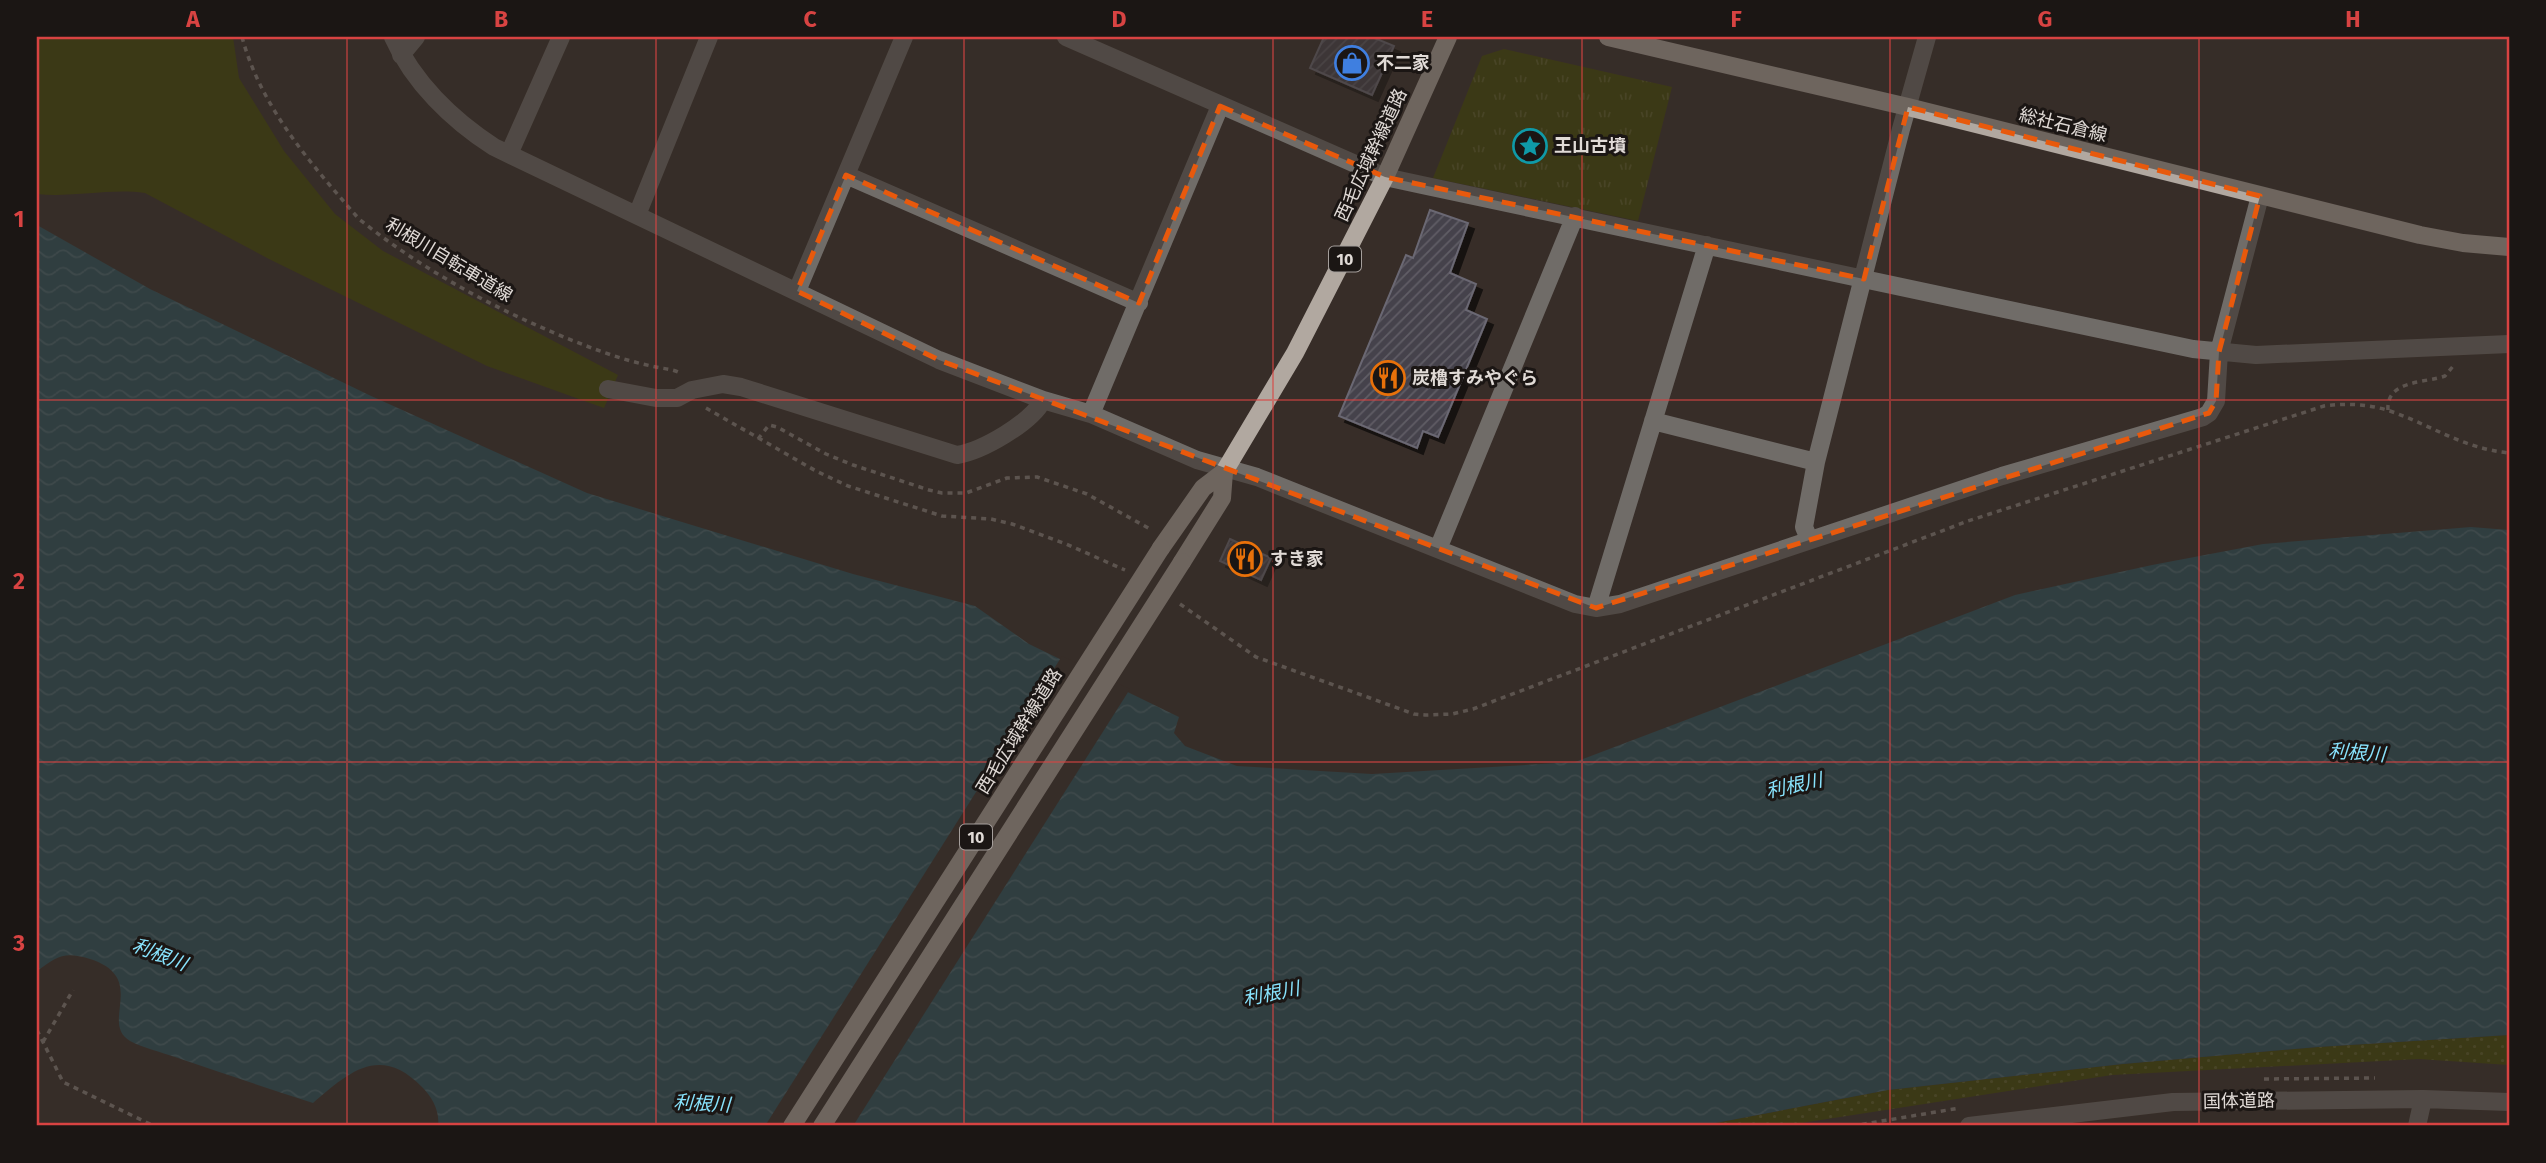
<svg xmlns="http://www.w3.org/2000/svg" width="2546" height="1163" viewBox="0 0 2546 1163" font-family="'Fira Sans','Noto Sans JP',sans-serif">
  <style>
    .grass { fill: url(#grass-dots) }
    .park { fill: url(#park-tufts) }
    .garden { fill: #424700 }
    .water { fill: url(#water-waves) }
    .pier { fill: #372d28 }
    .building { fill: url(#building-hatch); stroke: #6b6873; stroke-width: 2; filter: url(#shadow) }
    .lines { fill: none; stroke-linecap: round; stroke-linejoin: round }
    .path { stroke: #8b837e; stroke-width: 3.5; stroke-dasharray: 5 5; stroke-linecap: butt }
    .minor { stroke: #706c68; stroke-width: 18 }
    .major { stroke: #b1a8a0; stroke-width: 18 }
    .major-bridge { stroke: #b1a8a0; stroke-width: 18 }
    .marked { fill: none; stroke: #e8590c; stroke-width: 5; stroke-dasharray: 14 9; stroke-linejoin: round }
    .grid { fill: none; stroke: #d84342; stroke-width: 2; stroke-opacity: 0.55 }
    .labels { text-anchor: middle; stroke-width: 6; stroke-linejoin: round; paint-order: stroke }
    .shield { fill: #1b1614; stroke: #a59f9c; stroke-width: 2 }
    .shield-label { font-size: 16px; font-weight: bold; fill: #e0dad6 }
    .poi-label { font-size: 18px; font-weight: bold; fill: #e0dad6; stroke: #1b1614; text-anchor: start }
    .street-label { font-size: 18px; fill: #e0dad6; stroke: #1b1614 }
    .water-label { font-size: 19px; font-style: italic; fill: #88e3fd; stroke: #1b1614 }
    .neatline { fill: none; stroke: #d84342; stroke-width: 2.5 }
    .grid-label { font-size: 23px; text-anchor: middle; font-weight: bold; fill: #d84342 }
  </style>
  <defs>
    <pattern id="grass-dots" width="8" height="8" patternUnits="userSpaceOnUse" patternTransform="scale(1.75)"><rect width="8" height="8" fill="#424700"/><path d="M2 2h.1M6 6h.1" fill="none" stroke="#5d6124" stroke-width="1.8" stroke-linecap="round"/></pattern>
    <pattern id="park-tufts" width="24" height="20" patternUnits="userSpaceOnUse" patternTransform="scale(1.75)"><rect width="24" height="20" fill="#424700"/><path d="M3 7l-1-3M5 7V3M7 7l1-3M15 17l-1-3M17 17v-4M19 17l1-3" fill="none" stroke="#5d6124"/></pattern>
    <pattern id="water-waves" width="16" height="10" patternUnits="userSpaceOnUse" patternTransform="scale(1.75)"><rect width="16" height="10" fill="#28525d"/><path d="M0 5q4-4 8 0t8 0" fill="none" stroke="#476a74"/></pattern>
    <pattern id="building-hatch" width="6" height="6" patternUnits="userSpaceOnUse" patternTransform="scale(1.75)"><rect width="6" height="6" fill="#45424c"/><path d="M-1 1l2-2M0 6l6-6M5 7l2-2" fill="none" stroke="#605d65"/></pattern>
    <filter id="shadow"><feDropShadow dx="6" dy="6" stdDeviation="0" flood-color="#0009"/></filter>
  </defs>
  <rect width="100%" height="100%" fill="#372d28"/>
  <!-- grass -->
  <path class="grass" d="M2509,1035V1065L2419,1059L2112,1075L1782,1126H1700L1888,1090L2123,1064L2318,1047Z"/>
  <!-- park -->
  <path class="park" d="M1504,49L1672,87L1638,221L1433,178L1482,56Z"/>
  <!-- garden -->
  <path class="garden" d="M37,37H233L239,78L284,151L335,214L383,251L618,375L604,408L487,366L269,259L145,193C109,188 73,198 37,194Z"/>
  <!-- water -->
  <path class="water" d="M37,225L150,289L369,395L587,493L853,574L975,606L1029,644L1179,717L1174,733L1185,746L1237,766L1372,774L1575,762L2015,595L2152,565L2263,544L2471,527L2509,530V1035L2318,1047L2123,1064L1888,1090L1700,1126H438C440,1111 432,1097 422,1087C380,1044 349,1072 313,1103C267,1088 221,1073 175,1057C161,1052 143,1048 130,1041C99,1023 149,978 90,959C64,951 58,956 37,971Z"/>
  <!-- pier -->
  <path class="pier" d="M1062,656L1130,689L853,1126H765Z"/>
  <!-- building -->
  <path class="building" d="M1324,37H1372L1394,46L1372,95L1310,68Z
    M1430,210L1468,223L1450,273L1476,284L1466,310L1487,319L1438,437L1423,431L1417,448L1339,416L1406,255L1413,258Z
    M1230,539L1271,558L1261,580L1220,561Z"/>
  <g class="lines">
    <!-- path -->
    <path class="path" d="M242,37C261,108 312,165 359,219C426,273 504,314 584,345C607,354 631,362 656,367C665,369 674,369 682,374
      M706,408L816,471L848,486L942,516L991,519L1012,524L1066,544L1125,570
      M2388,410C2386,380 2425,383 2445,376L2454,365
      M758,439L769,425L777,427L826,454L853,465L929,490L942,493H966L1007,478L1037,477L1087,494L1150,529
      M1180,604L1256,657L1370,698L1414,714L1425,715L1452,714L1473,709L1968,521L2324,406C2346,403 2369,404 2390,411C2433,426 2462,448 2509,453
      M37,1030L63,1082L154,1126
      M43,1042L73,990
      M2264,1079L2375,1078
      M1852,1126L1960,1108"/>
    <!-- minor -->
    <path class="minor" d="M393,37C413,82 452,120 494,147L939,360L1043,400L1091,414L1197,460L1257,477L1575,604L1596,608L1620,604L2002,476L2203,417L2209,413L2216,401L2219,352L2260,196
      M1066,37L1385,177L1422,185L2193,349L2256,355L2509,344
      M401,55L416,37
      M509,154L561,37
      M846,175L1139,303
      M637,215L709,37
      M797,291L904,37
      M608,389L656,398H677L692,390L723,384L741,387L957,455C982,451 1031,423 1043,400
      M1091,414L1220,106
      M1653,421L1816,462
      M1809,539L1804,527L1816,462L1901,129L1927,37
      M1438,549L1575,216
      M1596,608L1707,245
      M1969,1126L2173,1102L2423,1099L2509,1102
      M2417,1126L2423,1099"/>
    <!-- major -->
    <path class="major" d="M1608,37L1908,107L2420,235L2463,243L2509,247
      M1161,548L1203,488L1224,472L1295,353L1385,177L1448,37
      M1182,562L1222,498L1224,472"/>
    <!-- major-bridge -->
    <path class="major-bridge" d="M792,1126L1161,548
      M822,1126L1182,562"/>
  </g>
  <!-- marked area -->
  <path d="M0 0H2546V1163H0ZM1220,106L1385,177L1864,279L1908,107L2260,196L2219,352L2216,401L2209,413L1596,608L939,360L797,291L846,175L1139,303Z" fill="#372d28" fill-opacity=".55" fill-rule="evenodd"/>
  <path class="marked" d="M1220,106L1385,177L1864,279L1908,107L2260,196L2219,352L2216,401L2209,413L1596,608L939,360L797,291L846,175L1139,303Z"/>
  <!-- grid -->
  <path class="grid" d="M347,37V1126M656,37V1126M964,37V1126M1273,37V1126M1582,37V1126M1890,37V1126M2199,37V1126M37,400H2509M37,762H2509"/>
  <!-- icons -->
  <defs>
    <g id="shop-ring" transform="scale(1.75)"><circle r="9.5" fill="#1b1614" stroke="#3f7fe0" stroke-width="1.5"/><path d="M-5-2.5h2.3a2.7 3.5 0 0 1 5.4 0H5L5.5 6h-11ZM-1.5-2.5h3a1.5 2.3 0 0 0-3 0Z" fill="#3f7fe0"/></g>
    <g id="sight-ring" transform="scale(1.75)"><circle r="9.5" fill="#1b1614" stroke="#0f9aa8" stroke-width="1.5"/><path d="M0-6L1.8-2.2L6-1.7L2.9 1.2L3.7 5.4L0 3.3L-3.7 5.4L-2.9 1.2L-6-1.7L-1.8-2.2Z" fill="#0f9aa8"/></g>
    <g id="restaurant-ring" transform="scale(1.75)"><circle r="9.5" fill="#1b1614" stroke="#e8710a" stroke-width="1.5"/><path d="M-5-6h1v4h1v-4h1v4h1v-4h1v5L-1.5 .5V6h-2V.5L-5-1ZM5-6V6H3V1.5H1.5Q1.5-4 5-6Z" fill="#e8710a"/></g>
  </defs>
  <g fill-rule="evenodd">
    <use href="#shop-ring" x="1352" y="63"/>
    <use href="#sight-ring" x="1530" y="146"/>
    <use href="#restaurant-ring" x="1388" y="378"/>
    <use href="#restaurant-ring" x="1245" y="559"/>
  </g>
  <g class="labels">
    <!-- shield labels -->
    <g class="shield">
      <rect x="1329" y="246.5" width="32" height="25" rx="5"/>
      <rect x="960" y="824.5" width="32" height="25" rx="5"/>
    </g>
    <g class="shield-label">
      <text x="1345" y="265">10</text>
      <text x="976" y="843">10</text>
    </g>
    <!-- poi labels -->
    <g class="poi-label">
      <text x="1376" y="69">不二家</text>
      <text x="1554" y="152">王山古墳</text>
      <text x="1412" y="384">炭櫓すみやぐら</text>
      <text x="1270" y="565">すき家</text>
    </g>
    <!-- street labels -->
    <g class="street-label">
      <text transform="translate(2063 125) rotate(14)" y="6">総社石倉線</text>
      <text transform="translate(1371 155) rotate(-65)" y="6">西毛広域幹線道路</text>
      <text transform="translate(449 260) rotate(31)" y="6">利根川自転車道線</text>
      <text transform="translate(1019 731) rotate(-58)" y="6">西毛広域幹線道路</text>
      <text transform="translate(2239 1101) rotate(-1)" y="6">国体道路</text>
    </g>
    <!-- water labels -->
    <g class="water-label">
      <text transform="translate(2357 752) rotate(4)" y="7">利根川</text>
      <text transform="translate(1794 785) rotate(-12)" y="7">利根川</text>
      <text transform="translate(160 954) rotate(21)" y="7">利根川</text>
      <text transform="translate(1271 993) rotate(-11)" y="7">利根川</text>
      <text transform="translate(702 1103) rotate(3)" y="7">利根川</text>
    </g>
  </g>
  <!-- border -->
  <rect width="2546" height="1163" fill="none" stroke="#1b1614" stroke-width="77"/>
  <rect x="38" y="38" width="2470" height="1086" class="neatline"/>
  <g class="grid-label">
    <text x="193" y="27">A</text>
    <text x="501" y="27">B</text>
    <text x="810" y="27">C</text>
    <text x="1119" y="27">D</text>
    <text x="1427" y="27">E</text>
    <text x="1736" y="27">F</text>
    <text x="2045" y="27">G</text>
    <text x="2353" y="27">H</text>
    <text x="19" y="227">1</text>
    <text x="19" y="589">2</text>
    <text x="19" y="951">3</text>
  </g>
</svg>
